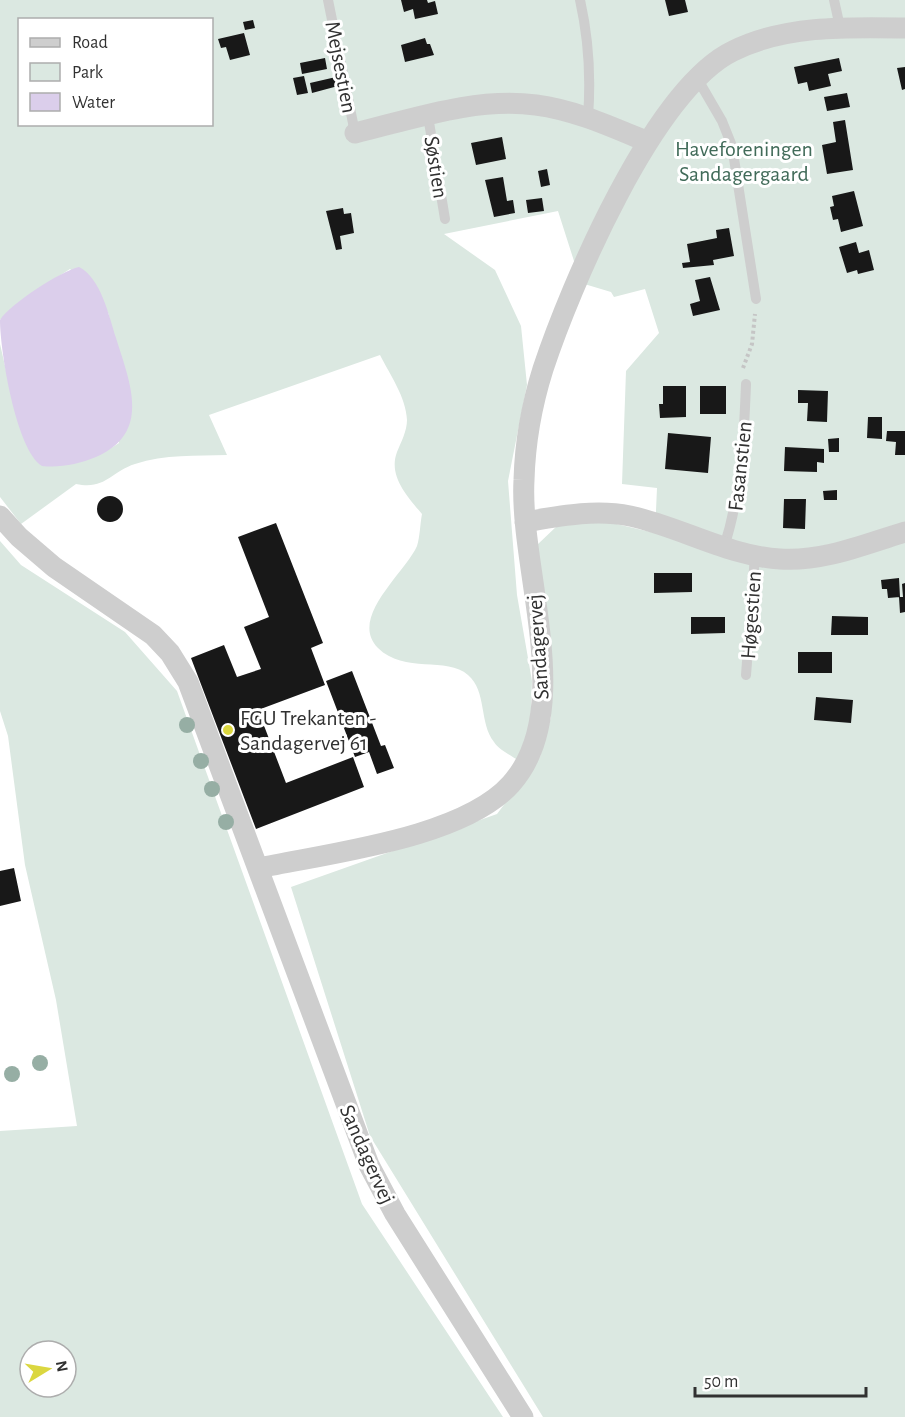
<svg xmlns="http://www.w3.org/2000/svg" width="905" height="1417" viewBox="0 0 905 1417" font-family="'Alegreya Sans',sans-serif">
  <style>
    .green { fill: #dbe8e1; fill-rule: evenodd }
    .water { fill: #dbceeb }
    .building { fill: #181818 }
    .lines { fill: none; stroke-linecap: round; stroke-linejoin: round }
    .path { stroke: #c5c5c5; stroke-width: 4; stroke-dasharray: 3 3; stroke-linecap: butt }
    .service { stroke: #cecece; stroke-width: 10 }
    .minor { stroke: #cecece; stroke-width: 21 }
    .tree { fill: #96aea4 }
    .poi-dot { fill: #dbd740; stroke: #fff; stroke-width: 2 }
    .labels { text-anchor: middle; stroke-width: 6; stroke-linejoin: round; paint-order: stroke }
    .street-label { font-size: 22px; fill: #313131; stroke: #fff }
    .park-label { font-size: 22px; fill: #416b59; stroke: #fff }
    .poi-label { font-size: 22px; fill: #313131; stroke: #fff; text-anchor: start }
  </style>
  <rect width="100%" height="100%" fill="#fff"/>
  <!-- green -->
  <path class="green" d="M0,0H905V1417H543L370,1136L291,887L497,814L540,757L551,717L537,545L558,525L608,522L655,533L657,488L622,484L626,371L659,333L645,289L614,297L611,292L581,283L558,211L444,234L495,270L521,326L527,385L508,481L517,595L532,681L530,737L519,761C512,756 499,750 494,742C479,723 487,691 468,675C447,656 404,674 378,648C348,618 405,573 417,546C420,537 420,524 422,514C407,496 388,476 397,452C401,442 407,431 407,420C406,397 390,375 380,355L209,415L227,455C196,456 165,454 135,464C110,472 106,490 76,484L21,524L0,497V344L11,392L49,466C76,464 97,458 119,443L109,315L101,298L70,269L28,296L0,320ZM20,20H212V124H20Z
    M0,541L21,565L125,632L177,691L362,1204L503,1417H0V1131L77,1126L56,1000L25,865L8,736L0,711ZM30,1351H66V1387H30Z"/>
  <!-- water -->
  <path class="water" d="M79,267C101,278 109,316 116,338C130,383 152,433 96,457C79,464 60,468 42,466C16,450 0,350 0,320C10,304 61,271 79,267Z"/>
  <!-- building -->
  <path class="building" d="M401,0H427L428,3L435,1L438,14L415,19L413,9L404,12Z
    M665,0H685L688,12L669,16Z
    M253,20L255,28L245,30L243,22Z
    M244,33L250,55L230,60L226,47L221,48L218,39Z
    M425,38L427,44H430L434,55L405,62L401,45Z
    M325,58L327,69L302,74L300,63Z
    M839,58L842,71L828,74L831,86L809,91L807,82L798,84L794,67Z
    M905,67V89L902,90L897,68Z
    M304,76L308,93L297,95L293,78Z
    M336,77L338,86L312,93L310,83Z
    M847,93L850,107L827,111L824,97Z
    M845,120L853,170L827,174L822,145L836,142L833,122Z
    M502,137L506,159L476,165L471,143Z
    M547,169L550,185L541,187L538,171Z
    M503,177L507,201L513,200L515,213L494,217L485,180Z
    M854,191L863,226L841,232L838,219L833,220L830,207L834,206L832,196Z
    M542,198L544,211L528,213L526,200Z
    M343,208L344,214L351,213L354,233L340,236L342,249L336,250L326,211Z
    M729,228L734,256L713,260L714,265L683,268L682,263L690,262L687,244L717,238L716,230Z
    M856,242L859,253L869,250L874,270L858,274L857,270L847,273L839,247Z
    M710,277L720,310L693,316L690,304L700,301L695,280Z
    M663,386H686V417L660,418L659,404H663Z
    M700,386H726V414H700Z
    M798,390L828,391L827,422L807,421L808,403H798Z
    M868,417H882V439L867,438Z
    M887,431H905V455H895L896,442L886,441Z
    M668,433L711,437L708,473L665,469Z
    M839,438V452H829L828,439Z
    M785,447L824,449V463L817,462V472L784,471Z
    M837,490V500H824L823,491Z
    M97 509a13 13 0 1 1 26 0a13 13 0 1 1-26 0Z
    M784,499H806L805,529L783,528Z
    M276,523L323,643L311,648L325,685L258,710L286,783L353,757L364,787L256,829L191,658L224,645L237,677L261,669L244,627L269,617L238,537Z
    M654,573H692V592L654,593Z
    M899,578L900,597L888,598L887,589H882L881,580Z
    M905,583V612L900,613L899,597H903L902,584Z
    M832,616L868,617V635H831Z
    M691,617H725V633L691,634Z
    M798,652H832V673H798Z
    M352,671L381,746L385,745L394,768L377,774L369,752L355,757L326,681Z
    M816,697L853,700L851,723L814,720Z
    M14,868L21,901L0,906V871Z"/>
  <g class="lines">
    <!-- path -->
    <path class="path" d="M743,368L752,344L755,314"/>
    <!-- service -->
    <path class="service" d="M328,0L355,133
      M580,0C589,40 591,77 588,117
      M834,0L840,27
      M697,78L722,121L732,146L756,299
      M428,116L445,219
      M724,547C741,495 744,438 746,384
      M746,675L755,556"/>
    <!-- minor -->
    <path class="minor" d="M355,133C413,119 475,97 536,105C575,110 612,127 648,142
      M0,516L19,537L54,567L153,635L170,653L188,682L369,1165L395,1214L523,1417
      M525,522C560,516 595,509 630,516C681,527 728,556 780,559C823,562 865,544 905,532
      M259,868C330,853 463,838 511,784C577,710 519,570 524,480C525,443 532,404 543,369C570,287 654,89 733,51C785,25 848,27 905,28"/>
  </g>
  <!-- trees -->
  <g class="tree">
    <circle cx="187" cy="725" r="8"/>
    <circle cx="201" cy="761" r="8"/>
    <circle cx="212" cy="789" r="8"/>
    <circle cx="226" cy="822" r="8"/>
    <circle cx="40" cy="1063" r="8"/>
    <circle cx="12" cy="1074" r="8"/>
  </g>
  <!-- markers -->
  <circle class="poi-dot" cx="228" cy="730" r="6"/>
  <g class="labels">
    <!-- street labels -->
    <g class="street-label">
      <text transform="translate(342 67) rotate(79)" y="8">Mejsestien</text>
      <text transform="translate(437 167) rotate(81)" y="8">Søstien</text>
      <text transform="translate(739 466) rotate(-84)" y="8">Fasanstien</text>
      <text transform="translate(750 615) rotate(-86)" y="8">Høgestien</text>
      <text transform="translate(537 647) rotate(-94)" y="8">Sandagervej</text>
      <text transform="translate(368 1154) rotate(66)" y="8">Sandagervej</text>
    </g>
    <!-- park labels -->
    <g class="park-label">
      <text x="744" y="156">Haveforeningen<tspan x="744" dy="25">Sandagergaard</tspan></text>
    </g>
    <!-- poi labels -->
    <g class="poi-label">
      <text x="240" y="725">FGU Trekanten -<tspan x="240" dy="25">Sandagervej 61</tspan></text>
    </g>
  </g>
  <!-- legend -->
  <rect x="18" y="18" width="195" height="108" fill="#ffffff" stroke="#adadad" stroke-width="1.5"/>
  <rect x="30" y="38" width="30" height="9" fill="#cecece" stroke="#adadad" stroke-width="1.5"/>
  <text x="72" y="48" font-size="18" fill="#313131">Road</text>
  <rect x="30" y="63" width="30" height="18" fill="#dbe8e1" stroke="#adadad" stroke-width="1.5"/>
  <text x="72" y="78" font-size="18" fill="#313131">Park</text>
  <rect x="30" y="93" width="30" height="18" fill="#dbceeb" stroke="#adadad" stroke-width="1.5"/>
  <text x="72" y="108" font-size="18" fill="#313131">Water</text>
  <!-- north arrow -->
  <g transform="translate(48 1369) rotate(79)"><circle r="28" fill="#ffffff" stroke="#adadad" stroke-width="1.5"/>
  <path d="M0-4.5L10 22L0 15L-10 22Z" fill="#dbd740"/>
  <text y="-9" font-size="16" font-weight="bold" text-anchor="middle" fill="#313131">N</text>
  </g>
  <!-- scale -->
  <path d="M695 1387v9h171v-9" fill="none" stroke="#313131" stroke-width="3"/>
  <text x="704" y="1387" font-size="18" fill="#313131" stroke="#ffffff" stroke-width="4.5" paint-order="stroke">50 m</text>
</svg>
